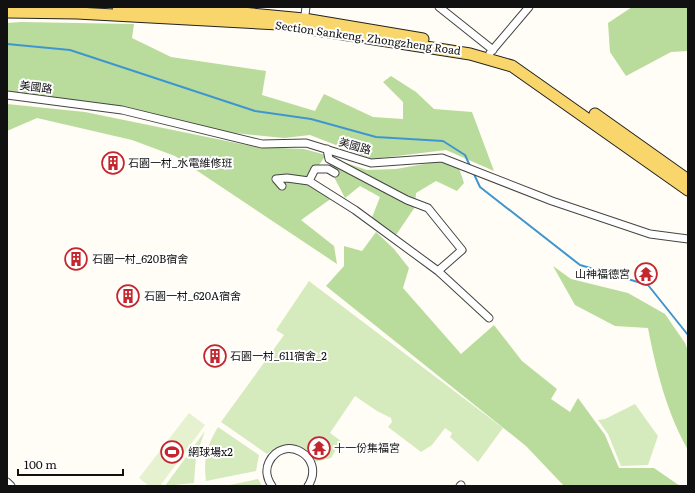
<svg xmlns="http://www.w3.org/2000/svg" width="695" height="493" viewBox="0 0 695 493" font-family="Literata,'Noto Sans TC',serif">
  <style>
    .green { fill: #d5ebbd }
    .forest { fill: #b9dc9c }
    .pitch { fill: #e6f2cf }
    .lines { fill: none; stroke-linecap: round; stroke-linejoin: round }
    .stream { stroke: #3f96cf; stroke-width: 2 }
    .minor-casing { stroke: #444; stroke-width: 9 }
    .primary-casing { stroke: #222; stroke-width: 13 }
    .minor { stroke: #fff; stroke-width: 7 }
    .primary { stroke: #f9d66b; stroke-width: 11 }
    .labels { text-anchor: middle; stroke-width: 4; stroke-linejoin: round; paint-order: stroke }
    .street-label { font-size: 11px; fill: #111; stroke: #fff }
    .poi-label { font-size: 11px; fill: #111; stroke: #fff; text-anchor: start }
  </style>
  <rect width="100%" height="100%" fill="#fffdf5"/>
  <!-- green -->
  <path class="green" d="M309,281L503,428L478,462L450,437L452,433L445,428L432,445L421,452L388,427L392,422L391,418L377,411L355,396L330,433L341,441L331,458L307,464L304,457L284,447L273,450L267,454L221,422L284,335L276,330Z
    M635,404L658,436L648,465L621,466L608,434L598,420L605,419Z
    M218,427L259,455L256,471L206,481C203,459 207,445 218,427Z
    M205,431L196,456L194,483L165,486Z
    M258,479L262,486H225Z"/>
  <!-- forest -->
  <path class="forest" d="M632,7H688V51L671,52L626,76L610,52L608,23Z
    M21,22L134,24L132,38L171,57L266,71L262,95L315,111L324,94L373,117L403,119V102L383,82L391,76L416,92L434,109L472,112L494,171L446,150L372,159L310,135L284,138L234,133L52,97H7V23Z
    M7,104L85,112L256,147L304,149L326,155L310,178L332,198L301,220L334,246L337,264L175,156L132,140L37,118L7,131Z
    M334,159L367,170L396,169L441,161L459,168L464,183L457,191L436,181L416,193L415,207L396,235L371,220L380,197L360,186L345,198L333,175Z
    M376,232L394,249L409,268L403,288L461,354L494,325L522,361L557,389L551,399L570,412L578,398L605,435L619,468H654L680,486H564L526,446L326,286L344,266V246L362,251Z
    M553,266L571,279L628,293L665,314L685,343L688,351V450C667,413 656,370 648,328L615,326L575,305Z"/>
  <!-- pitch -->
  <path class="pitch" d="M189,413L205,425L160,486H149L139,478Z"/>
  <g class="lines">
    <!-- stream -->
    <path class="stream" d="M7,44L70,50L255,111L311,119L376,137L443,141L465,155L470,166
      M473,172L480,187L580,265L648,285L688,335"/>
    <!-- minor casing -->
    <g class="minor-casing">
      <path id="minor" d="M439,7L493,50
        M304,22L306,7
        M490,53L529,7
        M7,95L122,110L262,144L306,143L371,163L442,158L552,201L650,234L688,239
        M327,149L329,159L407,200L428,208L462,250L438,271L489,318
        M335,173L328,169H315L309,181L355,210L438,271
        M282,186L276,179L287,178L309,181
        M7,482L11,486
        M272,486C267,479 265,470 269,462C283,433 327,456 308,486
        M460,486L461,485"/>
    </g>
    <!-- primary casing -->
    <g class="primary-casing">
      <path id="primary" d="M118,7L231,12L304,19L423,39
        M7,12L77,13L279,24L470,54L512,66L688,190
        M595,114L688,180"/>
    </g>
    <!-- minor -->
    <use href="#minor" class="minor"/>
    <!-- primary -->
    <use href="#primary" class="primary"/>
  </g>
  <!-- icons -->
  <defs>
    <g id="building-ring" transform="scale(1.15)"><circle r="9.5" fill="#fff" stroke="#c4262e" stroke-width="1.5"/><path d="M-4-6H4V6H1V3H-1V6H-4ZM-2.5-4.3h1.7v1.8h-1.7ZM.8-4.3h1.7v1.8H.8ZM-2.5-1h1.7V.8h-1.7ZM.8-1h1.7V.8H.8Z" fill="#c4262e"/></g>
    <g id="temple-ring" transform="scale(1.15)"><circle r="9.5" fill="#fff" stroke="#c4262e" stroke-width="1.5"/><path d="M0-6L5-2H3V0L6.5 2.5H4V6H1.5V3h-3V6H-4V2.5H-6.5L-3 0V-2H-5Z" fill="#c4262e"/></g>
    <g id="stadium-ring" transform="scale(1.15)"><circle r="9.5" fill="#fff" stroke="#c4262e" stroke-width="1.5"/><path d="M0-5a6.5 5 0 1 0 0 10a6.5 5 0 1 0 0-10ZM-3.5-1.8h7v3.6h-7Z" fill="#c4262e"/></g>
  </defs>
  <g fill-rule="evenodd">
    <use href="#building-ring" x="113" y="163"/>
    <use href="#building-ring" x="76" y="259"/>
    <use href="#temple-ring" x="646" y="274"/>
    <use href="#building-ring" x="128" y="296"/>
    <use href="#building-ring" x="215" y="356"/>
    <use href="#temple-ring" x="319" y="448"/>
    <use href="#stadium-ring" x="172" y="452"/>
  </g>
  <g class="labels">
    <!-- street labels -->
    <g class="street-label">
      <text transform="translate(368 38) rotate(8)" y="4">Section Sankeng, Zhongzheng Road</text>
      <text transform="translate(36 87) rotate(7)" y="4">美國路</text>
      <text transform="translate(355 146) rotate(16)" y="4">美國路</text>
    </g>
    <!-- poi labels -->
    <g class="poi-label">
      <text x="128" y="167">石園一村_水電維修班</text>
      <text x="92" y="263">石園一村_620B宿舍</text>
      <text x="630" y="278" text-anchor="end">山神福德宮</text>
      <text x="144" y="300">石園一村_620A宿舍</text>
      <text x="230" y="360">石園一村_611宿舍_2</text>
      <text x="334" y="452">十一份集福宮</text>
      <text x="188" y="456">網球場x2</text>
    </g>
  </g>
  <!-- border -->
  <rect width="695" height="493" fill="none" stroke="#111111" stroke-width="16"/>
  <!-- scale -->
  <path d="M18 469v6h105v-6" fill="none" stroke="#111111" stroke-width="2"/>
  <text x="24" y="469" font-size="12" fill="#111111" stroke="#ffffff" stroke-width="3" paint-order="stroke">100 m</text>
</svg>
